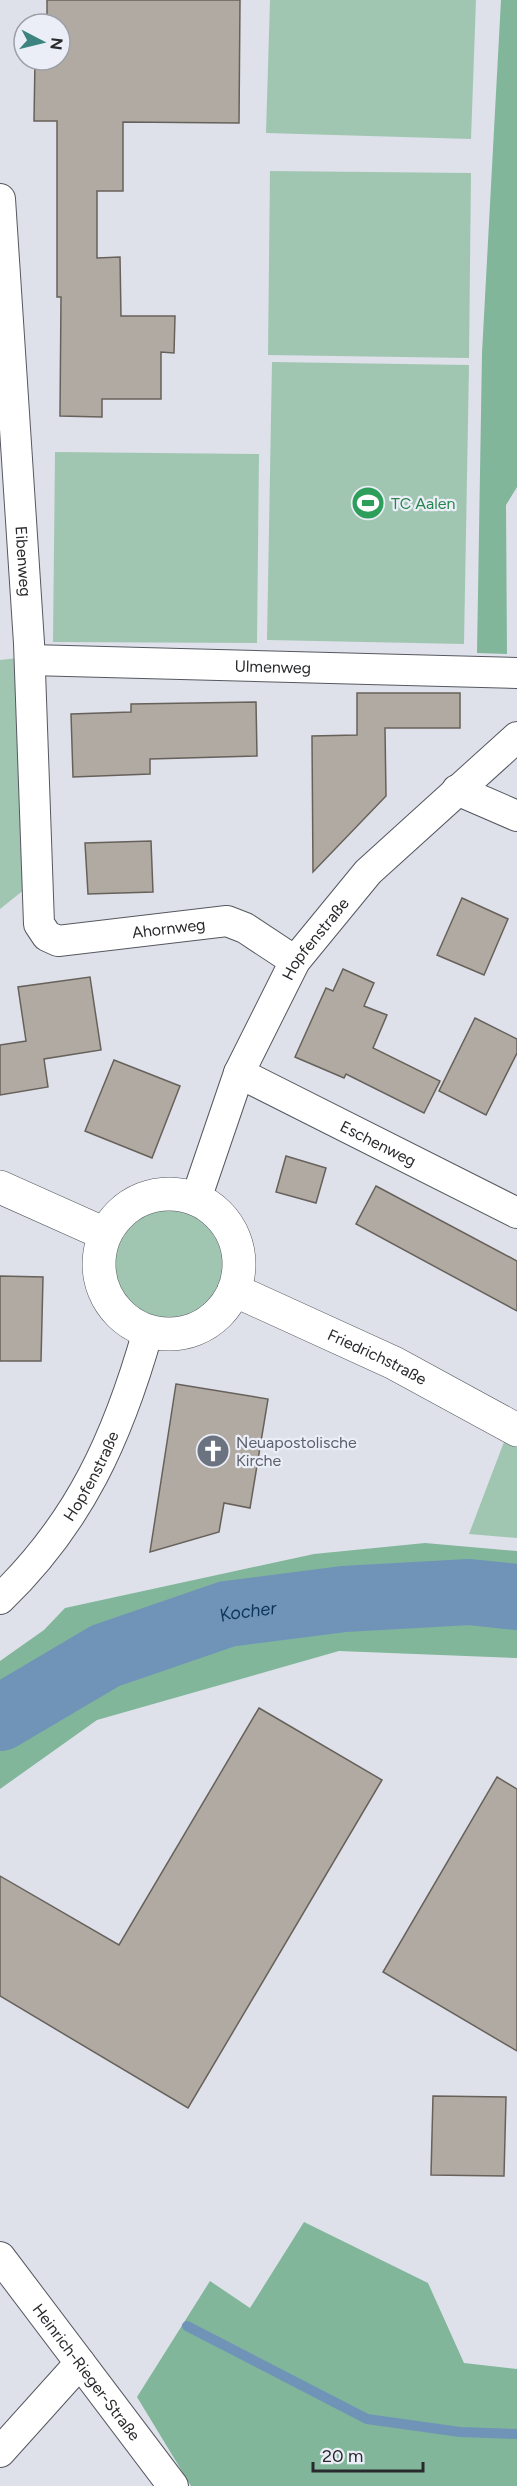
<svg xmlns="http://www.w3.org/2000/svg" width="517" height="2486" viewBox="0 0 517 2486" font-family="Figtree,sans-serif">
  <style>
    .green { fill: #a0c6b2 }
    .forest { fill: #81b69b }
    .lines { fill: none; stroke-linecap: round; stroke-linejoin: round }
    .stream { stroke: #7093b8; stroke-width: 10 }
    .river { stroke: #7093b8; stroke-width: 66 }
    .building { fill: #b0aaa3; stroke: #67615b; stroke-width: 1.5 }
    .street-casing { stroke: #565860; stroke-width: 32 }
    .secondary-casing { stroke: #565860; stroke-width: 34 }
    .street { stroke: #fff; stroke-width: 30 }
    .secondary { stroke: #fff; stroke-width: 33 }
    .labels { text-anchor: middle; stroke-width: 4.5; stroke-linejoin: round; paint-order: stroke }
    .leisure-label { font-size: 16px; fill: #27864d; stroke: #ebeef7; text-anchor: start }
    .street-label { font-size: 16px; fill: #292a2d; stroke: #ebeef7 }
    .worship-label { font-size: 16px; fill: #5b616d; stroke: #ebeef7; text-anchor: start }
    .water-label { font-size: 18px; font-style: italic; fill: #0c3559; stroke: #ebeef7 }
  </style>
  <rect width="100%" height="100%" fill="#dee1e9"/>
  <!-- green -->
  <path class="green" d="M270,0H476L471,139L266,133Z
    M270,171L471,173L469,358L268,355Z
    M272,362L469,365L464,644L267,640Z
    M55,452L259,454L257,643L53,642Z
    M18,658L30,885L0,909V660Z
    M111 1264a56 56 0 1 1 112 0a56 56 0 1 1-112 0Z
    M507,1434L517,1441V1538L469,1534Z"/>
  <!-- forest -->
  <path class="forest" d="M501,0H517V487L506,505L507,654L477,653L482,353Z
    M425,1543L517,1551V1658L339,1651L97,1720L0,1789V1661L44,1630L65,1608L314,1554Z
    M304,2222L428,2283L464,2363L517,2369V2486H191L137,2397L210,2281L250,2308Z"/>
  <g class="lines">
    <!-- stream -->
    <path class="stream" d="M187,2326L367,2419L460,2432L517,2434"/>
    <!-- river -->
    <path class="river" id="s1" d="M0,1718L105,1656L227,1614L344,1599L469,1592L517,1597"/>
  </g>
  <!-- building -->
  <path class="building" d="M47,0H240L239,123L123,122V191H97V258L120,257L121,316H175L174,353L161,352V399H102V417L60,416L61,297H57V121H34L35,60H60V24H35V15H47Z
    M357,693H460V728H385L386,796L313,872L312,736L357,735Z
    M256,702L257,756L150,759V774L73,777L71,714L131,712V704Z
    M151,841L153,892L88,894L85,843Z
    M462,898L508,919L484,975L437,955Z
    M343,969L374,983L364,1006L387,1015L373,1048L440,1081L424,1113L346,1074L344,1078L295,1057L326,988L333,991Z
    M90,977L101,1050L44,1059L48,1087L0,1095V1045L26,1041L18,987Z
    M475,1018L517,1039V1053L486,1115L439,1091Z
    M114,1060L180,1086L152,1158L85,1131Z
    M286,1156L326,1168L316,1203L276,1192Z
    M376,1186L517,1261V1311L356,1224Z
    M0,1276L43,1277L41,1361H0Z
    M176,1384L268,1399L250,1508L224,1503L219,1532L150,1552Z
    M259,1708L382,1780L188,2108L0,1996V1876L119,1945Z
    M497,1777L517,1789V2051L383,1972Z
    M433,2096L506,2097L504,2176L431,2175Z"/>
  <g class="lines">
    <!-- street casing -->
    <g class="street-casing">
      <g id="street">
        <path id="s2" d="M0,199L29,643L39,924L47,936L58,941L227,921L245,928L295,961"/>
        <path id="s3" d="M30,660L517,673"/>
        <path d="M457,790L517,816"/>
        <path id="s4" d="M239,1073L517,1213"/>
        <path id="s5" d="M196,1199L239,1073L295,961L368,872L517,737"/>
        <path id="s6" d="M0,1599C80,1522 118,1437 148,1331"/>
        <path id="s7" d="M0,2257L173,2486"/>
        <path d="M0,2452L80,2363"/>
      </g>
    </g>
    <!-- secondary casing -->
    <g class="secondary-casing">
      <g id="secondary">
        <path d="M0,1187L105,1234"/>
        <circle cx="169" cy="1264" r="70"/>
        <path id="s8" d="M234,1290L394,1363L517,1430"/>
      </g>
    </g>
    <!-- street -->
    <use href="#street" class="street"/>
    <!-- secondary -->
    <use href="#secondary" class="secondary"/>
  </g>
  <!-- icons -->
  <defs>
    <g id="stadium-disc" transform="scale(1.725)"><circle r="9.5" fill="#2e9e5b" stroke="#ebeef7"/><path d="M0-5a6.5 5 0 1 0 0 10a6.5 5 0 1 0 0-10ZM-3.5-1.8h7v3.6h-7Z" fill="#fff"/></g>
    <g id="church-disc" transform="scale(1.725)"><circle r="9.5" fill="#6b7280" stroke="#ebeef7"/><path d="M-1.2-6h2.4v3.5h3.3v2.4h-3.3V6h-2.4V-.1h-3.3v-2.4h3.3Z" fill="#fff"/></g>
  </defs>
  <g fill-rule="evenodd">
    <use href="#stadium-disc" x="368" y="503"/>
    <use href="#church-disc" x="213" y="1451"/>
  </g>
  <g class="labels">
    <!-- leisure labels -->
    <g class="leisure-label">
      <text x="391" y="509">TC Aalen</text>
    </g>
    <!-- street labels -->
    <g class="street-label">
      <text dy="6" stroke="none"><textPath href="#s2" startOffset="363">Eibenweg</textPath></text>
      <text dy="6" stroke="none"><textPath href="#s3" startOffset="243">Ulmenweg</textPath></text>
      <text dy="6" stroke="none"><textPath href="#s2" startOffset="864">Ahornweg</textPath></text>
      <text dy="6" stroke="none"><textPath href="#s5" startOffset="288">Hopfenstraße</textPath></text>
      <text dy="6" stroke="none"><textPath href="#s4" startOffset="156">Eschenweg</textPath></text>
      <text dy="6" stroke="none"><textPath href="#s8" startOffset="158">Friedrichstraße</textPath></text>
      <text dy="6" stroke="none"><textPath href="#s6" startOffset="154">Hopfenstraße</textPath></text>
      <text dy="6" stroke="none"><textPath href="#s7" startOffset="144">Heinrich-Rieger-Straße</textPath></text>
    </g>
    <!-- worship labels -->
    <g class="worship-label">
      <text x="236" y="1448">Neuapostolische<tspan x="236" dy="18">Kirche</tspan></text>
    </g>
    <!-- water labels -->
    <g class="water-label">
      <text dy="6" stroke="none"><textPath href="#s1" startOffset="272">Kocher</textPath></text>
    </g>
  </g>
  <!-- north arrow -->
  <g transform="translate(42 42) rotate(97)"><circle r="28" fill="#ebeef7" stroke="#9da0a6" stroke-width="1.5"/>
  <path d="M0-4.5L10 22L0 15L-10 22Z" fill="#3d8480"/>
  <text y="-9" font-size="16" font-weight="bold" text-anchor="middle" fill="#292a2d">N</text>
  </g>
  <!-- scale -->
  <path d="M313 2462v9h110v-9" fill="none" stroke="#292a2d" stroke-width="3"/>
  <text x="322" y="2462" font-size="18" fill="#292a2d" stroke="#ebeef7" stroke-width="4.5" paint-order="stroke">20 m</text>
</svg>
